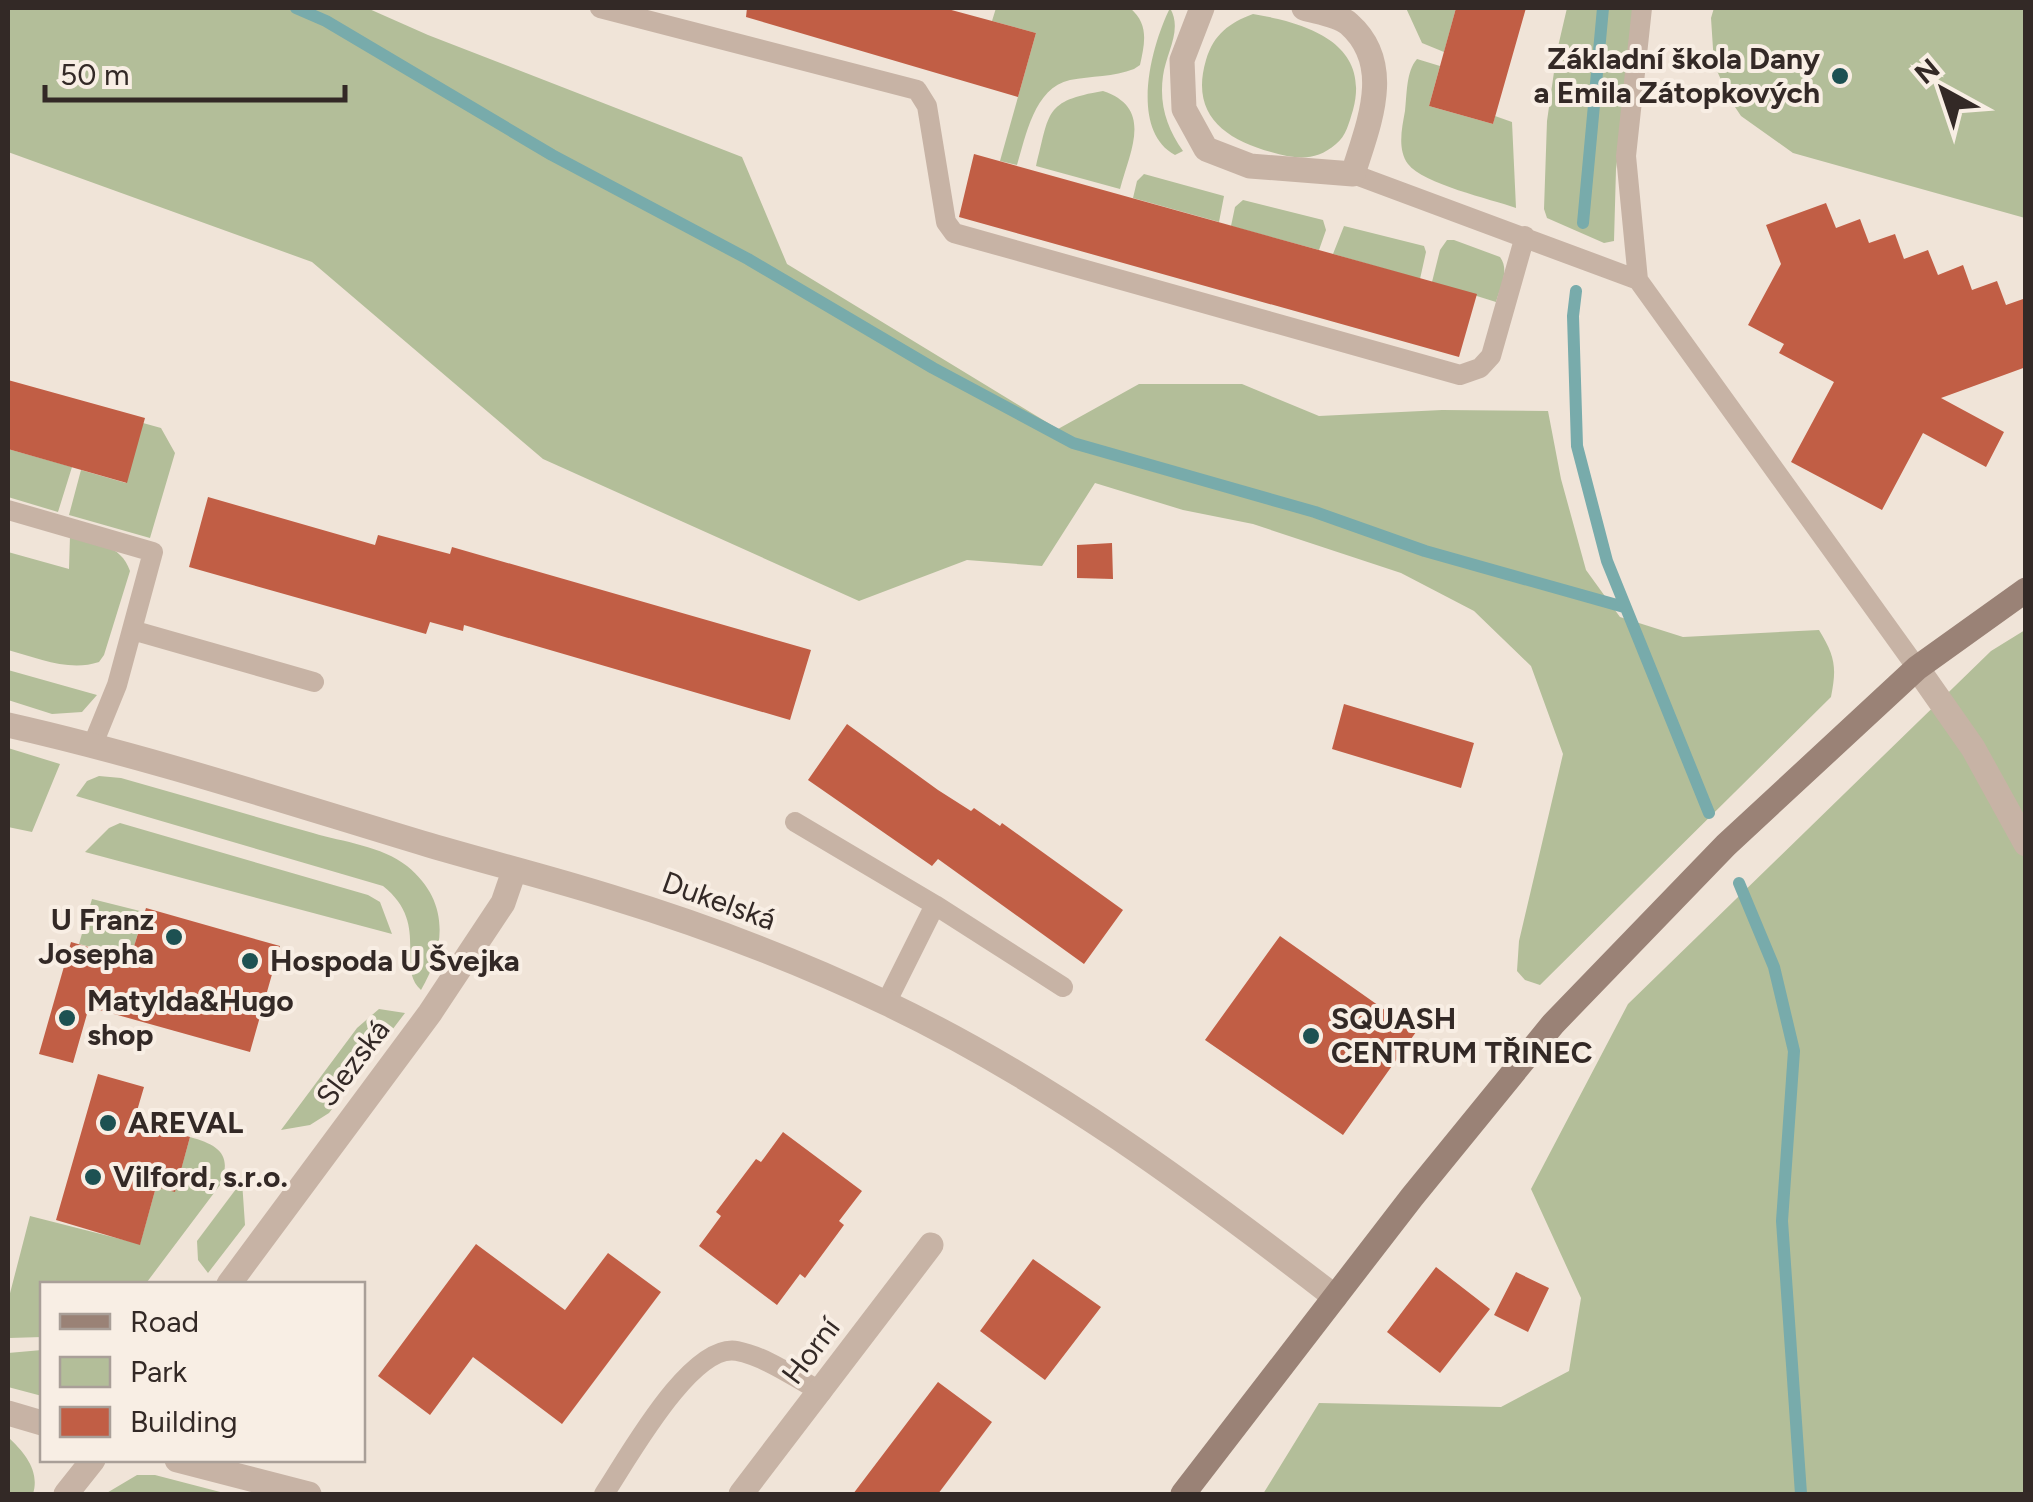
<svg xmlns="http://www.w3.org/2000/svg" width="2033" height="1502" viewBox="0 0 2033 1502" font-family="Figtree,sans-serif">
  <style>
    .green { fill: #b3be99 }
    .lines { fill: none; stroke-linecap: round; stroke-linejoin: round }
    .stream { stroke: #78abab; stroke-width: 12 }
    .building { fill: #c15e45 }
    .lane { stroke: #c7b3a5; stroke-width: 20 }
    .street { stroke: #c7b3a5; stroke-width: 25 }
    .secondary { stroke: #9a8276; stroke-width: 25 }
    .poi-dot { fill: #1d5152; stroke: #f8eee4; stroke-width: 4 }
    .labels { text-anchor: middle; stroke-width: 8; stroke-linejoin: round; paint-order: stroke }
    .poi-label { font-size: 30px; font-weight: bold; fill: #332926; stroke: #f8eee4; text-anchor: start }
    .street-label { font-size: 30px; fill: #332926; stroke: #f8eee4 }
  </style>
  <rect width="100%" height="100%" fill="#f0e4d8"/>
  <!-- green -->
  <path class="green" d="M8,8H367L428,35L742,157L787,264L1058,429L1139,384H1242L1319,416L1442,410L1548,411L1561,479L1586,570L1620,617L1683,637L1819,630C1835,656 1837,667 1831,697L1540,985L1525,980L1517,971L1519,941L1563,754L1531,666L1474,611L1401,573L1253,524L1183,510L1095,483L1042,566L967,560L859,601L543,459L312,262L8,152Z
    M996,8H1130C1149,24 1145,42 1140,65L1134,69C1114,77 1091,76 1070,80C1034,88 1026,136 1017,165L1000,161L1036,33L992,21Z
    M1170,8C1183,30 1166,53 1163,76C1159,105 1167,128 1183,151L1175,155C1128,129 1152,44 1170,8Z
    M1406,8H1456L1444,52L1422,43Z
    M1567,8H1637L1616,169L1614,241L1604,243L1547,218L1544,209L1547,121L1557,51Z
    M1714,8H2025V218L1793,153L1741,116L1729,98L1714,64L1711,18Z
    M1253,14C1307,23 1371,43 1353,110C1349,123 1346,136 1336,144C1315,162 1296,159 1271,152C1224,139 1190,114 1206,60C1214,34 1229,23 1253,14Z
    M1417,59L1440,66L1429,106L1493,124L1495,116L1512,122L1516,208C1491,199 1423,184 1408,164C1397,149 1402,128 1405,111C1407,95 1406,71 1417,59Z
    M1103,91C1154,108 1130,151 1120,189L1036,166C1050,112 1044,101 1103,91Z
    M1144,174L1224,196L1219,222L1133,198L1137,181Z
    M1243,200L1323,220L1326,230L1319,250L1231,226L1235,207Z
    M1344,226L1424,246L1426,252L1420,279L1333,254Z
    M1447,240H1454L1500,257C1510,270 1500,288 1496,302L1432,282L1440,250Z
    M143,423L161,428L175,453L150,538L69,515L81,470L126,483Z
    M8,449L72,467L58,512L8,497Z
    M70,536C95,543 121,544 130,571L104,655L99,662C69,672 38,658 8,650V552L69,569Z
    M2025,630V1494H1263L1319,1403L1501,1407L1569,1371L1581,1298L1531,1189L1628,1004L1991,651Z
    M8,670L97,695L82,712L52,714L8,700Z
    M8,748L60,764L32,832L8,827Z
    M99,776L121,778C185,796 249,815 313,833C343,842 382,846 407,866C450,901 446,947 421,990C395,967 431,924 383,886L76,796L87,781Z
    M120,823L368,895L380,902L392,934L85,852L109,828Z
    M92,899L144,912L131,957L79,944Z
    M379,1009L405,1013L329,1113L310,1125L281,1130L357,1028Z
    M190,1137C219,1145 233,1155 220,1185L147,1282L42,1284V1337L9,1338L8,1301L30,1216L140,1244L156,1187L175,1191Z
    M242,1181L245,1225L208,1273L198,1260L197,1241Z
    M42,1350V1396L8,1387V1353Z
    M8,1437C25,1453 40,1471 33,1494H8Z
    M137,1475H155L228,1494H105Z"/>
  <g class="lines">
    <!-- stream -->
    <path class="stream" d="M296,8L326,21L552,155L748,259L933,368L1073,443L1315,512L1425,551L1624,607
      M1583,223L1603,8
      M1576,291L1573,316L1577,446L1607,561L1709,813
      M1739,883L1774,967L1794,1051L1782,1221L1801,1494"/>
  </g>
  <!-- building -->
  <path class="building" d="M747,8H944L1036,33L1018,97L746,17Z
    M1456,8H1526L1493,124L1429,106Z
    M974,154L1477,294L1459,357L959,217Z
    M1826,203L1836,228L1860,219L1869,243L1895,234L1904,259L1928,250L1938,275L1963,265L1972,290L1997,281L2006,305L2026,298V367L1941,398L2004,432L1986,467L1923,433L1882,510L1791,462L1834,382L1779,353L1784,344L1748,325L1781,264L1766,225Z
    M8,380L145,418L127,483L8,449Z
    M208,497L375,545L378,535L450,554L452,547L811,650L790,720L464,625L463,631L430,622L426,634L189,567Z
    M1112,543L1113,579L1077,578V545Z
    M1344,704L1474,743L1461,788L1332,749Z
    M847,724L938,790L971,811L974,808L1000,826L1002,823L1123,910L1084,964L938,859L932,866L808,780Z
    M146,908L280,946L250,1052L89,1007L73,1063L39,1054L71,942L130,959Z
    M1280,936L1416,1032L1343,1135L1205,1040Z
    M98,1074L144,1087L134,1121L190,1137L175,1192L156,1187L140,1245L56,1220Z
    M783,1132L862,1191L839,1221L844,1225L805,1278L800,1274L777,1305L699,1246L721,1216L716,1212L756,1159L761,1162Z
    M476,1244L565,1310L608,1253L661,1292L562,1424L473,1357L430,1415L378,1376Z
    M1033,1259L1101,1307L1045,1380L980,1331Z
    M1436,1267L1490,1309L1440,1373L1387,1332Z
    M1516,1272L1549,1288L1528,1332L1494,1315Z
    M938,1382L992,1422L938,1494H853Z"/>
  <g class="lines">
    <!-- lane -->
    <path class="lane" d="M600,8L917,90L927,106L946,222L954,233L1460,375L1480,368L1491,356L1525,236
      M1353,174L1638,280L1917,668
      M1638,280L1626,156L1642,8
      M8,510L153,552L117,685L93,744
      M132,630L314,682
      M795,822L935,905L886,1003
      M935,905L1063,987
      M604,1494C627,1460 691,1342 737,1351C767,1357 795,1378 822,1392"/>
    <!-- street -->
    <path class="street" d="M1202,8L1182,60L1184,109L1206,149L1250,166L1353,174C1368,125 1395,65 1349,24C1339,15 1317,12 1304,8
      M1917,668L1973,748L2026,844
      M8,725C150,757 289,803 429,845C490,863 551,878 611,897C703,925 800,962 886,1003C1048,1080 1194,1188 1335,1297
      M229,1284L430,1013L503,903L514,871
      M8,1413L42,1423
      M177,1460L309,1494
      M66,1494L93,1460
      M741,1494L931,1245"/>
    <!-- secondary -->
    <path class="secondary" d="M1183,1494L1412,1197L1553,1024L1726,845L1917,668L2026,590"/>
  </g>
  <!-- markers -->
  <g class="poi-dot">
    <circle cx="1840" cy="76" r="10"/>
    <circle cx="174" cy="937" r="10"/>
    <circle cx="250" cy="961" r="10"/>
    <circle cx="67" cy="1018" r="10"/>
    <circle cx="1311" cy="1036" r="10"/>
    <circle cx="108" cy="1123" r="10"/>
    <circle cx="93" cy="1177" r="10"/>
  </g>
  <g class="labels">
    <!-- poi labels -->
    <g class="poi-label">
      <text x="1820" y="69" text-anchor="end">Základní škola Dany<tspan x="1820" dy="34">a Emila Zátopkových</tspan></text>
      <text x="154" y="930" text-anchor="end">U Franz<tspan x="154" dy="34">Josepha</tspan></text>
      <text x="270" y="971">Hospoda U Švejka</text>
      <text x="87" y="1011">Matylda&amp;Hugo<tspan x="87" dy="34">shop</tspan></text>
      <text x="1331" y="1029">SQUASH<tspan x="1331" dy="34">CENTRUM TŘINEC</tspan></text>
      <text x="128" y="1133">AREVAL</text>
      <text x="113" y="1187">Vilford, s.r.o.</text>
    </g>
    <!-- street labels -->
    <g class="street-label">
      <text transform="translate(719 901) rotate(20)" y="10">Dukelská</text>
      <text transform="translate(353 1063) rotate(-53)" y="10">Slezská</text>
      <text transform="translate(811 1351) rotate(-53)" y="10">Horní</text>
    </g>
  </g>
  <!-- border -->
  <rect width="2033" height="1502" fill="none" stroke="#332926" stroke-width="20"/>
  <!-- legend -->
  <rect x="40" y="1282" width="325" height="180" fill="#f8eee4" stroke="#a99f98" stroke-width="2.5"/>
  <rect x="60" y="1314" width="50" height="15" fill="#9a8276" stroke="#a99f98" stroke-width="2.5"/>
  <text x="130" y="1332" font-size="30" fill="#332926">Road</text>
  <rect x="60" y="1357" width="50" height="30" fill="#b3be99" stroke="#a99f98" stroke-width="2.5"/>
  <text x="130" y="1382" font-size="30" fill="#332926">Park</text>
  <rect x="60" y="1407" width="50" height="30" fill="#c15e45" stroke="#a99f98" stroke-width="2.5"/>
  <text x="130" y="1432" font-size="30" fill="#332926">Building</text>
  <!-- north arrow -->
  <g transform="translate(1943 90) rotate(320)" stroke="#f8eee4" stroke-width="8" paint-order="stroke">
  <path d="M0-8L18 38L0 25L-18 38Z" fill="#332926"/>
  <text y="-15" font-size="28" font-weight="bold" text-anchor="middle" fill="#332926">N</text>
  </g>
  <!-- scale -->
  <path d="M45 85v15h300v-15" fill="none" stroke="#332926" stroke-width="5"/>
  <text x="60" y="85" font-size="30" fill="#332926" stroke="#f8eee4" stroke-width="8" paint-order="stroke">50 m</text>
</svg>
